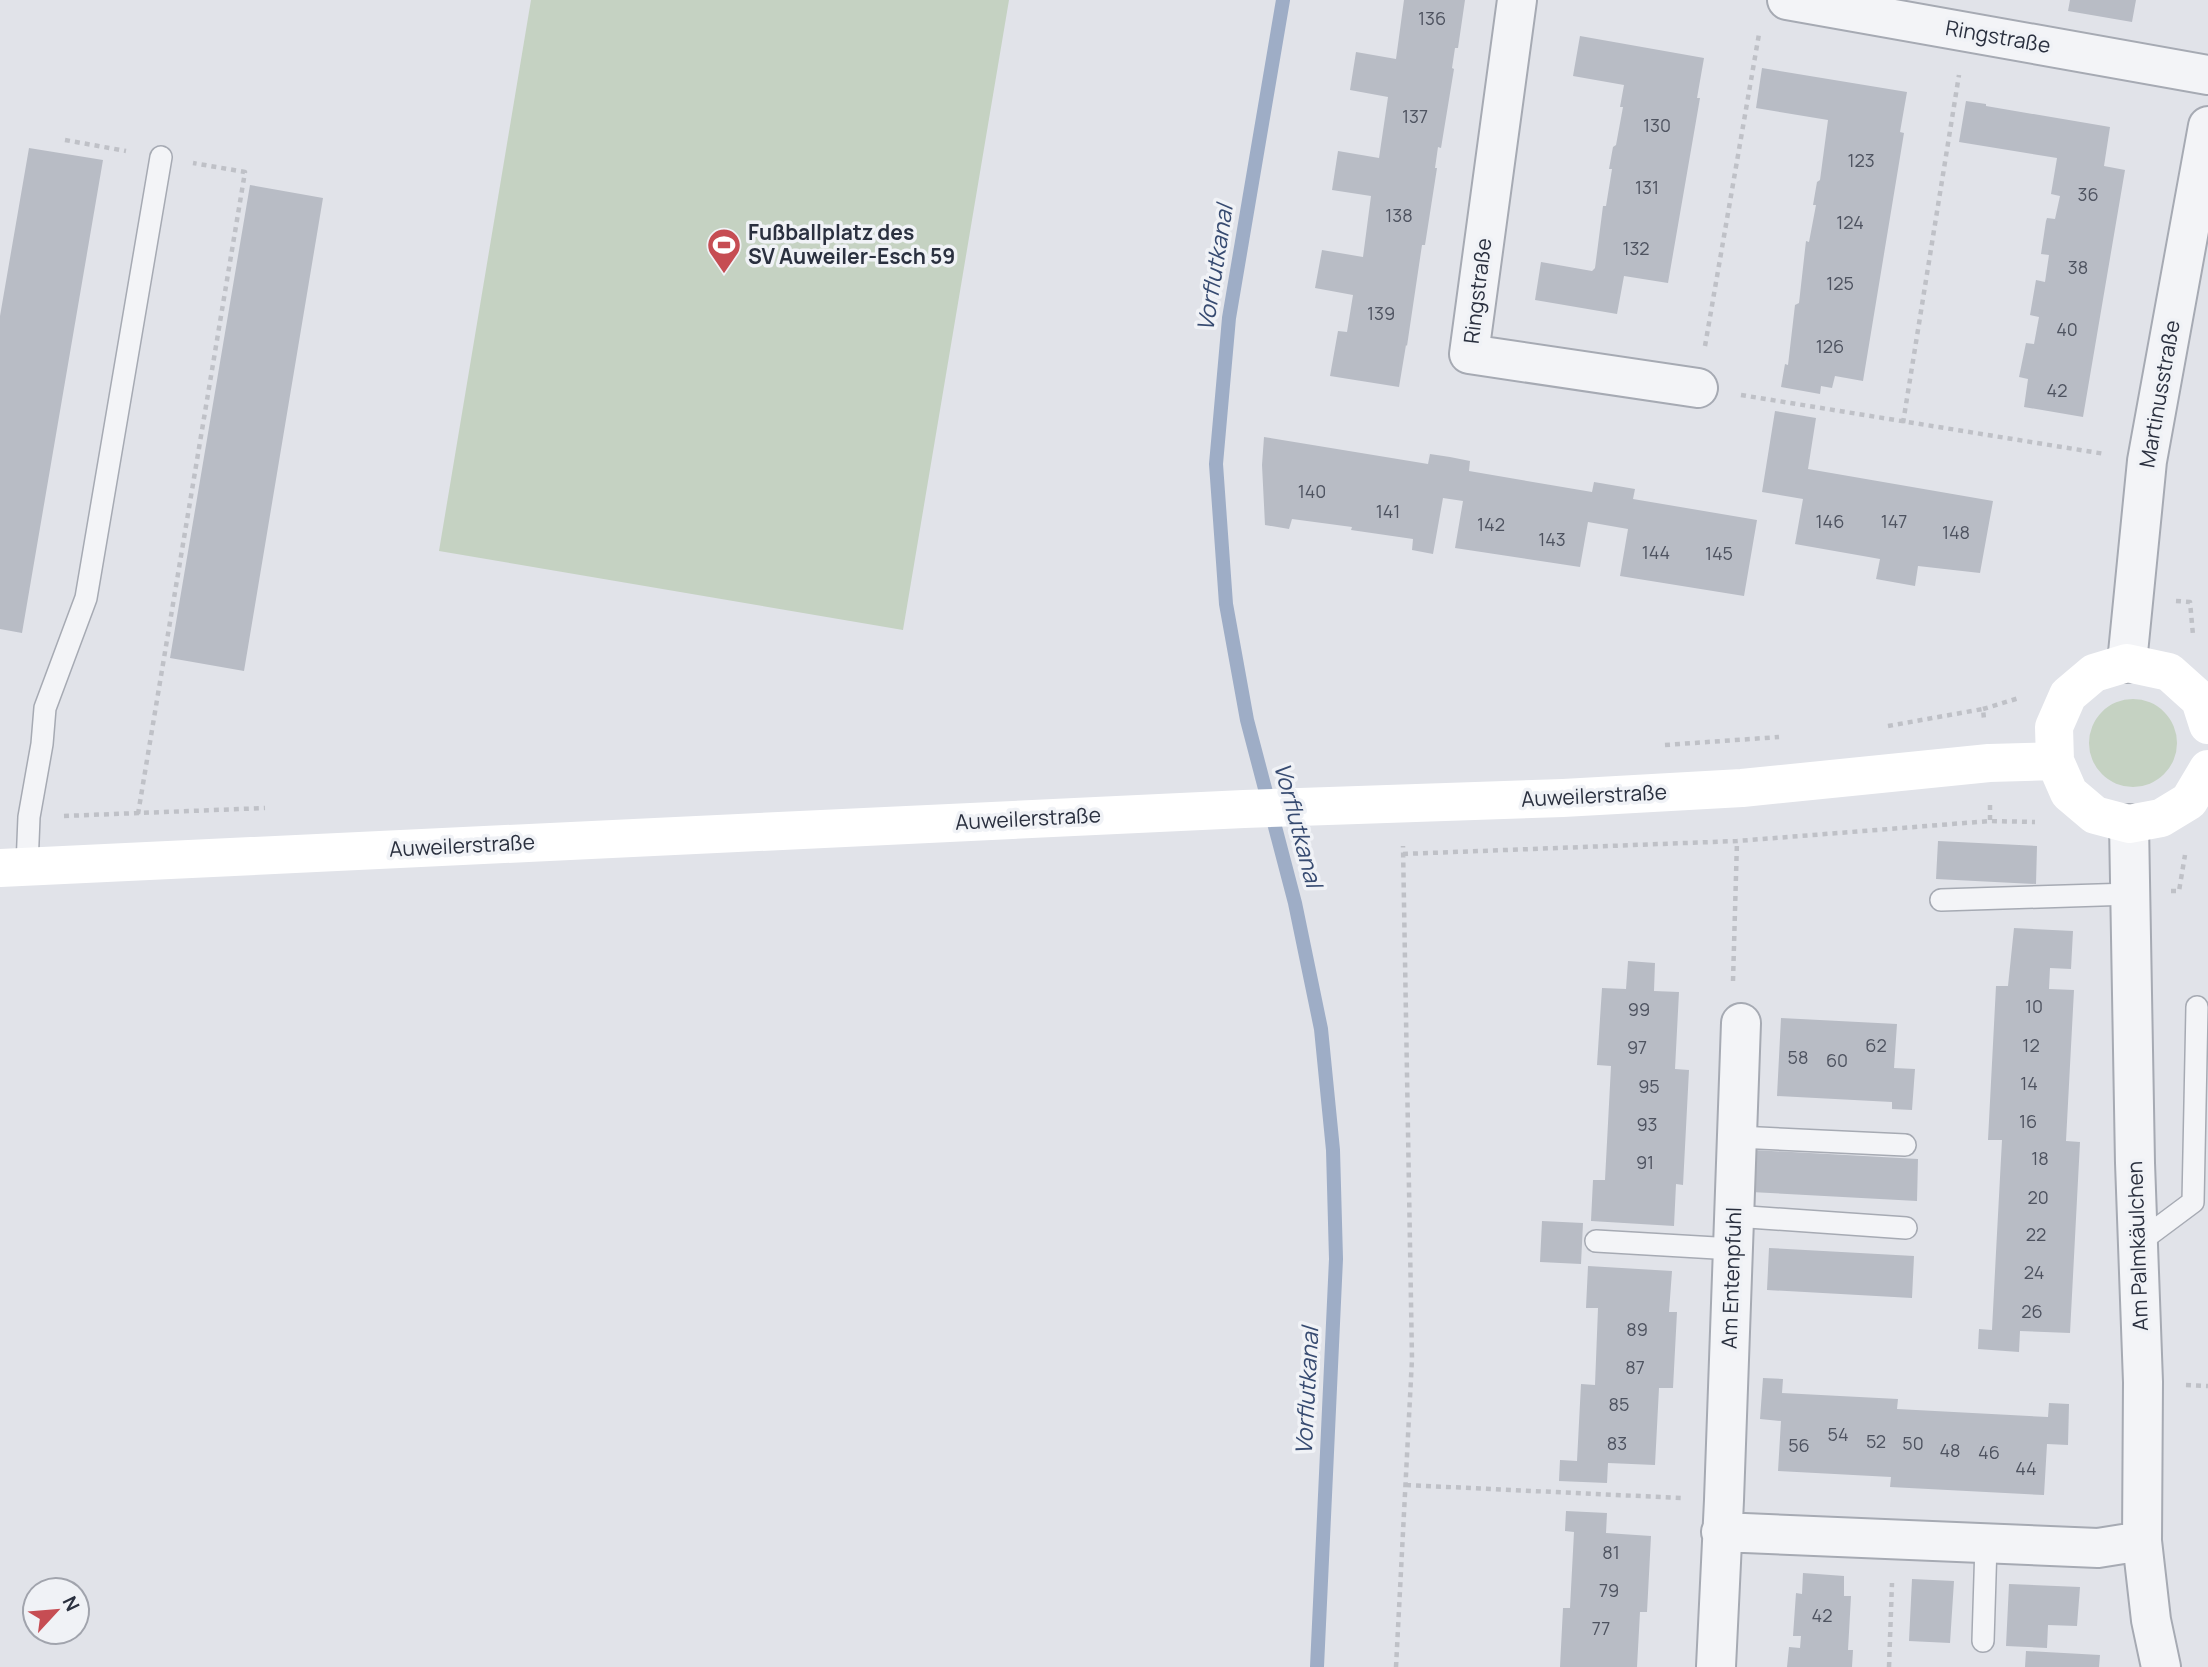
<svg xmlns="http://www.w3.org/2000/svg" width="2208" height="1667" viewBox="0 0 2208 1667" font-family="Manrope,sans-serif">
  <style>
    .green { fill: #c5d2c2 }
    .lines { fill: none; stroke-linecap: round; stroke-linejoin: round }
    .stream { stroke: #9eadc6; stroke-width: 14 }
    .building { fill: #b8bcc5 }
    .lane-casing { stroke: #a6aab3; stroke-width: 24 }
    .street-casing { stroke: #a6aab3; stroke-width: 42 }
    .path { stroke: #bfc1c7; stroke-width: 4.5; stroke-dasharray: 5 5; stroke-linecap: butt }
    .lane { stroke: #f3f4f7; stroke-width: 21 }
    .street { stroke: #f3f4f7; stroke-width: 38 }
    .secondary { stroke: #fff; stroke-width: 38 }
    .labels { text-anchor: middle; stroke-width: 7; stroke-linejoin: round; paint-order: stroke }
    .number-label { font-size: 18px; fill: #4e5360 }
    .street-label { font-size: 21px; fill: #2a303f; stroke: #f0f2f6 }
    .poi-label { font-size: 21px; font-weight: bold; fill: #2a303f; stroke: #f0f2f6; text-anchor: start }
    .water-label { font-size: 23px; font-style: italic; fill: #374b71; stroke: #f0f2f6 }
  </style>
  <rect width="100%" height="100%" fill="#e1e3e9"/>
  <!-- green -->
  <path class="green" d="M531,0H1009L903,630L439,551Z
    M2089 743a44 44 0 1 1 88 0a44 44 0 1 1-88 0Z"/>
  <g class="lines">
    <!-- stream -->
    <path class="stream" d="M1283,0L1229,318L1216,464L1226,604L1247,720L1295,903L1321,1029L1333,1150L1336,1259L1317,1667"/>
  </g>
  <!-- building -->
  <path class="building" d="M1404,0H1465L1458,48H1455L1452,68L1454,69L1441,148L1438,147L1435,168H1437L1425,245H1422L1407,346L1406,345L1399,387L1330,376L1338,331L1347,332L1353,295L1315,288L1322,250L1363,257L1371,196L1332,190L1338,151L1379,158L1388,97L1350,90L1356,52L1396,59Z
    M2070,0H2136L2132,22L2068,11Z
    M1580,36L1704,58L1697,98H1700L1668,283L1624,276L1617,314L1535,300L1541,262L1592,271L1595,268L1603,206H1606L1612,169H1609L1613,147L1616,145L1623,107H1620L1624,85L1573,76Z
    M1762,68L1907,92L1900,132L1904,133L1863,381L1835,376L1832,388L1821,386L1820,394L1781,387L1785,364L1788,365L1795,305L1799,303L1806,241L1809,242L1816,205H1813L1817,182L1820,180L1828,120L1756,108Z
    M1966,101L1986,104V106L2110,127L2104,166L2125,170L2083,417L2024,407L2028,379L2019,377L2026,343L2034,344L2039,317L2030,315L2036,280L2045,282L2049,255L2041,254L2046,221L2047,218L2055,219L2060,196L2051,194L2057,158L1959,142Z
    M29,148L103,160L22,633L0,629V316Z
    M250,185L323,198L244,671L170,658Z
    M1775,411L1816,418L1808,469L1993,501L1980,573L1918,566L1915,586L1876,579L1880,559L1795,544L1803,499L1762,492Z
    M1264,437L1428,464L1430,454L1450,457L1470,461L1469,471L1592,492L1594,482L1635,489L1633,499L1757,520L1744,596L1620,576L1628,529L1588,522L1580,567L1455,548L1463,501L1443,498L1433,554L1412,550L1413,539L1351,530L1352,527L1292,519L1289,529L1265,525L1262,465Z
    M1938,841L2037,846L2036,884L1936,879Z
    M2014,928L2073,931L2071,969L2050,968L2049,989L2074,990L2066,1141L2080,1142L2070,1333L2020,1331L2019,1352L1978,1349L1979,1329L1992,1330L1996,1252L2002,1140H1988L1996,986H2008Z
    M1628,961L1655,963L1654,991L1679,992L1675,1069L1689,1070L1683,1185L1676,1184L1674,1226L1591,1221L1593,1180H1605L1611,1066L1597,1065L1602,988L1626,989Z
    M1781,1018L1897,1024L1894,1068L1915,1069L1912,1110L1892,1109V1102L1777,1096Z
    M1753,1150L1918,1159L1917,1201L1751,1192Z
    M1542,1221L1583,1223L1581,1264L1540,1262Z
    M1769,1248L1914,1256L1912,1298L1767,1290Z
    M1588,1266L1672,1271L1669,1312H1677L1673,1388H1659L1655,1465L1608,1463L1607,1483L1559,1481L1560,1460L1577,1461L1581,1384L1595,1385L1598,1308H1586Z
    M1763,1378L1783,1379L1782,1393L1898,1399L1897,1409L2048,1417L2049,1403L2069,1404L2068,1445L2047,1444L2044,1495L1890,1487L1891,1477L1778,1471L1781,1421L1760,1419Z
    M1566,1511L1607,1513L1606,1533L1651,1536L1647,1612H1640L1637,1667H1560L1563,1608H1570L1574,1532L1565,1531Z
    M1803,1573L1844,1576V1596H1851L1848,1650H1853L1852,1667H1787L1789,1647L1800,1648L1801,1636H1793L1796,1593L1802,1594Z
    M1912,1579L1954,1581L1950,1643L1909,1641Z
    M2009,1584L2080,1587L2077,1626L2048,1625L2047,1648L2006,1646Z
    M2026,1651L2100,1655L2099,1667H2025Z"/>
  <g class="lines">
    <!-- lane casing -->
    <g class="lane-casing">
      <path id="lane" d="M27,866L29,817L42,744L45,708L86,598L161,157
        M1941,900L2131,894
        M1738,1137L1905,1145
        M1734,1216L1906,1228
        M1596,1241L1733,1249
        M2138,1243L2193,1202L2197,1007
        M1983,1641L1986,1544"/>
    </g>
    <!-- street casing -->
    <g class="street-casing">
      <path id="street" d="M1517,0L1469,354L1698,388
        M1787,0L2208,75
        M2127,663L2147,461L2208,126
        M2129,824L2135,1163L2143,1382L2142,1541L2151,1620L2161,1667
        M1721,1532L2098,1548L2142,1541
        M1716,1667L1724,1500L1741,1023"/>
    </g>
    <!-- path -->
    <path class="path" d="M65,140L126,151
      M1705,346L1759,34
      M1741,395L2105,454
      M1903,423L1959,75
      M2176,601L2190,602L2193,635
      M1983,709L2019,698
      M1888,726L1983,709L1984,719
      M1665,745L1779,737
      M1990,805V821
      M138,814L245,172L193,163
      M64,816L265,808
      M1403,854L1737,841L1990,821L2035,822
      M2171,891H2179L2185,855
      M1733,981L1737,841
      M2186,1385L2208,1386
      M1406,1485L1681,1498
      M1396,1667L1412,1359L1403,846
      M1889,1667L1892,1583"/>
    <!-- lane -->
    <use href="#lane" class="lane"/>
    <!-- street -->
    <use href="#street" class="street"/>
    <!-- secondary -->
    <path class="secondary" d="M2208,725L2200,700L2169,672L2127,663L2094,673L2068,695L2054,727L2055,761L2069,793L2095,815L2129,824L2161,818L2189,801L2208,769
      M0,868L1244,809L1563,798L1742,788L1989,763L2055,761"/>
  </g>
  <!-- icons -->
  <defs>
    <g id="stadium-pin" transform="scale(1.75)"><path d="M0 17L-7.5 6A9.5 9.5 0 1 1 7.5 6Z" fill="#c64d53" stroke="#f0f2f6"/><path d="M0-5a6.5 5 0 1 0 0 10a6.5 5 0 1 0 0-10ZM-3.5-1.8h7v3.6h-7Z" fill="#fff"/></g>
  </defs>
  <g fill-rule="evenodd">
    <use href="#stadium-pin" x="724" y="245"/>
  </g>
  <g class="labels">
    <!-- number labels -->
    <g class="number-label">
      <text x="1432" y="25">136</text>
      <text x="1415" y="123">137</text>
      <text x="1657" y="132">130</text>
      <text x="1861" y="167">123</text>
      <text x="1647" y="194">131</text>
      <text x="2088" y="201">36</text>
      <text x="1399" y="222">138</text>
      <text x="1850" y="229">124</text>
      <text x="1636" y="255">132</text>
      <text x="2078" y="274">38</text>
      <text x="1840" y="290">125</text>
      <text x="1381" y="320">139</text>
      <text x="2067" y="336">40</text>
      <text x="1830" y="353">126</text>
      <text x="2057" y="397">42</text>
      <text x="1312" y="498">140</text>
      <text x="1388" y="518">141</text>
      <text x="1830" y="528">146</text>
      <text x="1894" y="528">147</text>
      <text x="1491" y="531">142</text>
      <text x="1956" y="539">148</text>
      <text x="1552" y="546">143</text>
      <text x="1656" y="559">144</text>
      <text x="1719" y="560">145</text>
      <text x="2034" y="1013">10</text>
      <text x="1639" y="1016">99</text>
      <text x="1876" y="1052">62</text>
      <text x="2031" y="1052">12</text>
      <text x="1637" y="1054">97</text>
      <text x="1798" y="1064">58</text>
      <text x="1837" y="1067">60</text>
      <text x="2029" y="1090">14</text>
      <text x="1649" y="1093">95</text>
      <text x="2028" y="1128">16</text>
      <text x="1647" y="1131">93</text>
      <text x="2040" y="1165">18</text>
      <text x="1645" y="1169">91</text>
      <text x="2038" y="1204">20</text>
      <text x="2036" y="1241">22</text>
      <text x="2034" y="1279">24</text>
      <text x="2032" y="1318">26</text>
      <text x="1637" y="1336">89</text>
      <text x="1635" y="1374">87</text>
      <text x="1619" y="1411">85</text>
      <text x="1838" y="1441">54</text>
      <text x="1876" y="1448">52</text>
      <text x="1617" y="1450">83</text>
      <text x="1913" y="1450">50</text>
      <text x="1799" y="1452">56</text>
      <text x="1950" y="1457">48</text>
      <text x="1989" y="1459">46</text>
      <text x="2026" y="1475">44</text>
      <text x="1611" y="1559">81</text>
      <text x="1609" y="1597">79</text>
      <text x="1822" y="1622">42</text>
      <text x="1601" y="1635">77</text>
    </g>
    <!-- street labels -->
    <g class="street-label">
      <text transform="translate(1998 37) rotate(10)" y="7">Ringstraße</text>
      <text transform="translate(1478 291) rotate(-83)" y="7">Ringstraße</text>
      <text transform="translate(2160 394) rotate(-80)" y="7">Martinusstraße</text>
      <text transform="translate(1594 796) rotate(-3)" y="7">Auweilerstraße</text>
      <text transform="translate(1028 819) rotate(-3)" y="7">Auweilerstraße</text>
      <text transform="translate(462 846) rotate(-3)" y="7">Auweilerstraße</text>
      <text transform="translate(2138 1246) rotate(-92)" y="7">Am Palmkäulchen</text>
      <text transform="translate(1732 1278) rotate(-88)" y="7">Am Entenpfuhl</text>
    </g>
    <!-- poi labels -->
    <g class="poi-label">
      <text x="748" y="240">Fußballplatz des<tspan x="748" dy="24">SV Auweiler-Esch 59</tspan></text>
    </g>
    <!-- water labels -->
    <g class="water-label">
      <text transform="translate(1215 268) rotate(-81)" y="8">Vorflutkanal</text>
      <text transform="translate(1298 825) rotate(75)" y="8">Vorflutkanal</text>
      <text transform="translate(1307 1391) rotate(-87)" y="8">Vorflutkanal</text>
    </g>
  </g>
  <!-- north arrow -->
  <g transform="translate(56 1611) rotate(64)"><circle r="33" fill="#f0f2f6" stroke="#a1a4ad" stroke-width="2"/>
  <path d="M0-5L12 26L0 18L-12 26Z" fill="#c64d53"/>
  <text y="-10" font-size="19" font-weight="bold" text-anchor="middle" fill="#2a303f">N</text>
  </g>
</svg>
